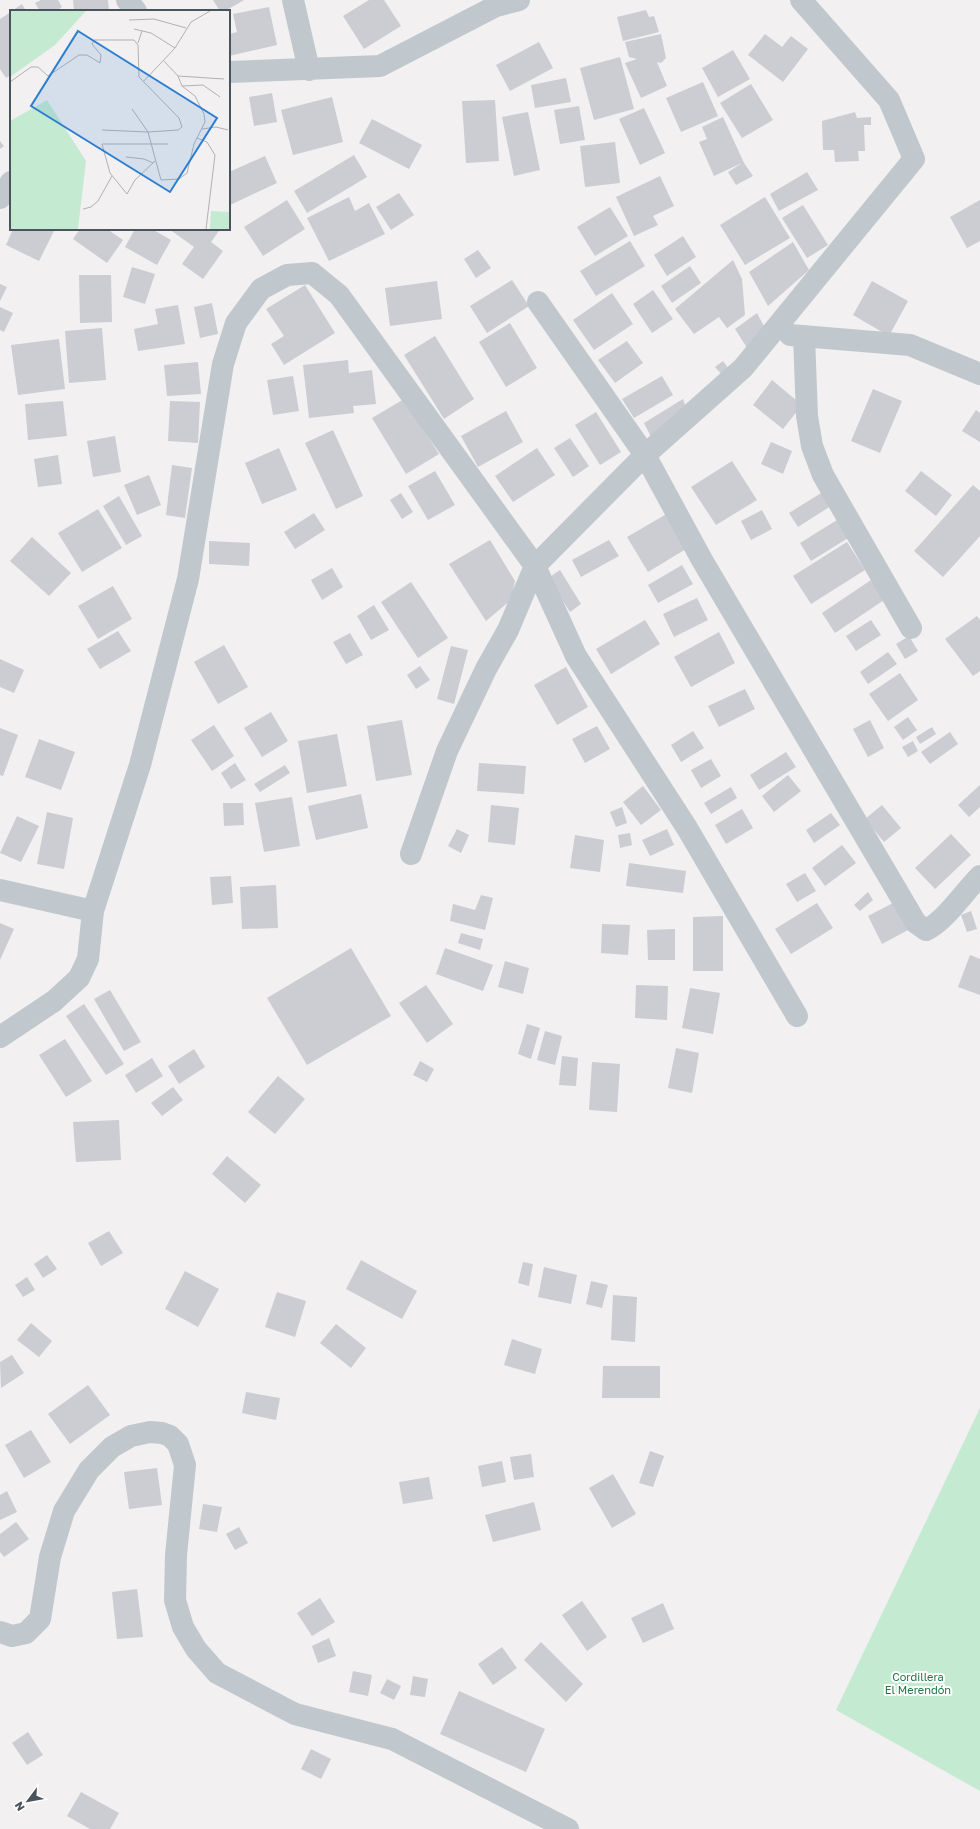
<svg xmlns="http://www.w3.org/2000/svg" width="980" height="1829" viewBox="0 0 980 1829" font-family="'Golos Text',sans-serif">
  <style>
    .green { fill: #c4ebd1 }
    .building { fill: #cbcdd2 }
    .lines { fill: none; stroke-linecap: round; stroke-linejoin: round }
    .minor { stroke: #c0c8cd; stroke-width: 22 }
    .labels { text-anchor: middle; stroke-width: 4; stroke-linejoin: round; paint-order: stroke }
    .park-label { font-size: 11px; fill: #217747; stroke: #fff }
    .inset-road { fill: none; stroke: #afb2b5; stroke-width: 1 }
    .view { fill: #2c7ed1; fill-opacity: 0.15; stroke: #2c7ed1; stroke-width: 2 }
    .inset-edge { fill: none; stroke: #4a545c; stroke-width: 2 }
  </style>
  <rect width="100%" height="100%" fill="#f2f0f1"/>
  <!-- green -->
  <path class="green" d="M980,1408V1791L836,1710Z"/>
  <!-- building -->
  <path class="building" d="M41,0H58L62,7L56,11H40L35,3Z
    M73,0H108L109,11H74Z
    M213,0H244L225,11H220Z
    M369,0H384L401,26L364,49L343,16Z
    M22,4L26,11H12Z
    M269,7L277,45L229,56V34L237,32L233,14Z
    M646,10L649,17L654,16L659,32L623,41L617,17Z
    M11,12V75L6,78L0,69V19Z
    M661,34L666,58L661,63L657,62L667,86L641,98L625,63L637,59L629,57L625,42Z
    M765,34L782,47L791,36L808,49L783,82L748,55Z
    M539,42L553,68L510,91L496,65Z
    M733,50L750,79L718,97L702,68Z
    M620,57L634,109L594,120L580,68Z
    M566,78L571,102L535,108L531,85Z
    M703,82L718,116L681,132L666,98Z
    M751,84L773,120L742,138L720,103Z
    M272,93L277,122L254,126L249,97Z
    M332,97L343,142L293,155L281,110Z
    M495,100L499,161L466,163L462,101Z
    M579,106L585,140L560,144L554,110Z
    M644,108L665,153L640,165L619,119Z
    M528,112L540,170L514,176L502,117Z
    M855,112L857,118L871,117V125H864L865,151H858L859,161L835,162L834,150H823L822,121Z
    M723,117L744,163L753,176L736,185L728,172L742,163L714,176L699,142L707,139L702,127Z
    M372,119L422,145L409,169L359,143Z
    M0,141L4,146L0,149Z
    M615,142L620,183L585,187L580,146Z
    M354,155L367,177L307,213L294,191Z
    M265,156L277,183L230,205L229,172Z
    M807,172L818,190L779,211L770,194Z
    M660,176L674,206L653,216L658,225L634,236L616,197Z
    M399,193L414,215L391,230L376,207Z
    M349,197L355,211L369,203L385,234L329,261L307,218Z
    M765,197L790,238L745,265L720,225Z
    M287,200L305,229L263,256L244,227Z
    M980,200V241L967,248L950,217Z
    M803,205L828,245L807,258L782,218Z
    M610,207L628,236L595,256L577,227Z
    M13,229H55L39,261L6,245Z
    M80,229H107L123,240L107,263L73,239Z
    M135,229H152L171,240L157,265L125,247Z
    M169,229H217L219,231L211,242L223,251L203,279L182,264L194,247Z
    M683,236L696,257L667,276L654,255Z
    M630,241L645,266L596,296L580,271Z
    M793,242L809,270L768,306L749,272Z
    M478,250L491,268L476,278L464,259Z
    M733,260L742,279L745,315L727,328L719,317L694,334L675,309Z
    M690,266L701,283L672,303L661,286Z
    M132,267L155,274L145,304L123,297Z
    M79,275H111L112,322L80,323Z
    M512,280L529,306L487,333L470,306Z
    M437,281L442,319L390,326L385,288Z
    M872,281L908,301L889,336L853,315Z
    M0,284L7,287L0,301Z
    M305,285L335,333L284,365L271,344L284,336L266,309Z
    M653,290L673,319L652,333L633,304Z
    M612,293L633,324L594,350L573,320Z
    M212,303L218,334L200,338L194,307Z
    M178,305L185,344L138,351L134,329L158,324L155,309Z
    M0,307L13,313L4,332L0,330Z
    M757,313L766,330L749,351L735,329Z
    M510,323L537,368L506,387L479,342Z
    M102,328L106,380L69,383L65,331Z
    M435,336L474,399L444,419L404,355Z
    M59,339L65,389L18,395L11,345Z
    M627,341L643,363L615,383L598,360Z
    M348,360L349,373L372,370L376,404L353,406L354,413L309,418L303,365Z
    M723,361L731,372L724,377L715,367Z
    M198,362L201,394L167,396L164,365Z
    M293,376L299,411L273,415L267,380Z
    M662,376L673,395L634,418L622,399Z
    M772,380L802,405L783,429L753,405Z
    M873,389L902,401L880,453L851,441Z
    M404,399L439,454L406,474L372,418Z
    M683,399L686,408L652,439L644,423Z
    M63,401L67,436L28,440L25,404Z
    M170,401L200,402L198,443L168,441Z
    M976,410L980,413V442L962,431Z
    M506,411L523,442L478,467L461,436Z
    M596,412L621,452L600,465L575,425Z
    M333,430L363,496L336,509L305,443Z
    M115,436L121,472L93,477L87,441Z
    M570,438L589,466L573,477L554,448Z
    M771,442L792,451L783,474L761,464Z
    M279,448L297,490L262,504L245,463Z
    M537,448L555,475L513,502L495,476Z
    M58,455L62,484L38,487L34,459Z
    M732,461L757,500L716,525L691,487Z
    M172,465L192,468L185,518L166,515Z
    M435,471L455,505L428,520L408,486Z
    M921,471L952,495L936,516L905,491Z
    M149,475L161,505L137,515L124,485Z
    M973,485L980,491V536L943,577L914,551Z
    M826,490L834,504L798,527L789,513Z
    M401,493L413,512L402,519L390,500Z
    M119,496L142,536L126,545L103,506Z
    M98,509L122,548L82,572L58,533Z
    M762,510L772,529L751,540L741,521Z
    M670,512L691,546L648,572L627,537Z
    M314,513L325,530L295,549L284,532Z
    M837,520L848,538L811,561L800,543Z
    M32,537L71,573L49,596L10,561Z
    M490,540L515,581L511,600L486,621L449,564Z
    M609,540L619,556L581,577L572,560Z
    M209,541L250,543L249,566L209,564Z
    M847,542L865,570L811,604L793,576Z
    M682,565L693,584L658,603L648,585Z
    M332,568L343,587L322,600L311,580Z
    M560,570L581,604L570,612L548,578Z
    M871,580L884,600L835,633L822,613Z
    M411,582L448,638L418,658L381,602Z
    M113,586L132,619L98,639L78,606Z
    M697,598L708,620L674,637L663,614Z
    M374,605L389,630L371,640L357,616Z
    M977,616L980,620V671L973,676L945,639Z
    M645,620L660,644L611,674L596,649Z
    M871,620L881,635L856,651L846,636Z
    M118,631L131,651L100,669L87,649Z
    M719,632L735,663L691,687L674,657Z
    M350,633L363,655L346,664L333,642Z
    M909,636L918,651L905,659L896,644Z
    M224,645L248,687L218,704L194,662Z
    M451,646L468,650L454,704L437,699Z
    M888,652L897,664L868,684L860,672Z
    M0,659L24,670L14,693L0,687Z
    M420,666L430,680L416,689L407,675Z
    M566,667L588,707L557,725L534,685Z
    M900,673L918,700L888,721L869,694Z
    M745,689L755,709L719,727L708,706Z
    M271,712L288,741L262,757L244,728Z
    M908,717L917,730L903,740L894,727Z
    M402,720L412,775L376,781L367,726Z
    M870,720L884,748L868,757L853,729Z
    M214,725L234,756L212,771L191,740Z
    M597,726L610,749L585,763L572,739Z
    M932,727L936,734L920,744L916,737Z
    M0,728L18,735L3,776L0,775Z
    M693,731L704,748L681,762L671,745Z
    M950,732L958,744L930,764L921,752Z
    M337,734L347,786L307,793L298,741Z
    M39,739L75,752L61,790L25,777Z
    M913,741L918,751L908,757L902,747Z
    M786,752L796,767L759,790L750,775Z
    M711,759L721,776L701,788L691,770Z
    M235,763L246,780L231,789L221,773Z
    M479,763L526,766L524,794L477,791Z
    M285,765L290,773L260,792L254,784Z
    M788,775L801,791L774,812L762,796Z
    M980,785V807L969,817L958,805Z
    M643,786L661,810L641,825L623,802Z
    M731,787L737,798L711,814L704,803Z
    M361,794L368,828L316,840L308,806Z
    M292,797L300,846L264,852L255,803Z
    M223,803H243L244,825L224,826Z
    M491,805L519,808L515,845L488,842Z
    M882,805L901,828L884,842L865,819Z
    M622,807L627,823L616,827L610,812Z
    M742,809L753,828L726,844L715,825Z
    M47,812L73,818L64,869L37,864Z
    M831,813L840,825L814,843L806,830Z
    M17,816L39,826L21,862L0,853Z
    M457,829L469,835L461,853L448,846Z
    M667,829L674,845L650,856L642,840Z
    M630,833L632,845L620,848L618,835Z
    M951,834L971,855L935,889L915,868Z
    M575,835L604,840L600,872L570,868Z
    M842,845L856,863L825,886L812,868Z
    M629,863L686,871L683,893L626,886Z
    M805,873L816,891L797,902L786,884Z
    M231,876L233,903L212,905L210,877Z
    M276,885L278,928L242,929L240,887Z
    M868,892L873,900L860,911L854,905Z
    M481,895L493,898L485,930L450,921L453,904L475,910Z
    M817,903L833,928L791,954L775,929Z
    M893,903L908,930L882,944L868,916Z
    M971,911L977,929L967,932L961,915Z
    M723,916V971H693V917Z
    M0,923L14,929L0,960Z
    M602,924L630,925L628,955L601,953Z
    M675,929V960H648L647,930Z
    M461,933L483,939L480,950L458,943Z
    M351,948L391,1016L307,1065L267,998Z
    M445,948L493,965L483,991L436,974Z
    M970,955L980,959V995L958,987Z
    M505,961L529,968L523,994L498,987Z
    M426,985L453,1024L427,1043L399,1003Z
    M636,985L668,986L667,1020L635,1018Z
    M690,988L720,993L713,1034L682,1028Z
    M110,990L141,1042L124,1051L94,999Z
    M84,1004L124,1064L106,1075L66,1016Z
    M527,1024L540,1028L531,1059L518,1054Z
    M545,1031L562,1036L555,1065L537,1060Z
    M65,1039L92,1081L66,1097L39,1055Z
    M676,1048L699,1053L692,1093L668,1088Z
    M194,1049L205,1067L179,1084L168,1066Z
    M562,1056L578,1058L576,1086L559,1085Z
    M152,1058L163,1076L136,1093L125,1075Z
    M420,1061L434,1069L427,1082L413,1075Z
    M592,1062L620,1064L617,1112L589,1110Z
    M278,1076L305,1099L275,1134L248,1112Z
    M173,1087L183,1100L162,1116L151,1103Z
    M119,1120L121,1160L76,1162L73,1122Z
    M227,1156L261,1185L245,1203L212,1174Z
    M109,1231L123,1253L101,1266L88,1243Z
    M47,1255L57,1269L43,1278L34,1264Z
    M361,1260L417,1291L402,1319L346,1289Z
    M523,1262L533,1264L529,1286L518,1283Z
    M544,1267L577,1275L571,1304L538,1297Z
    M185,1271L219,1289L198,1327L165,1309Z
    M27,1277L35,1290L23,1297L15,1285Z
    M591,1281L608,1285L602,1308L586,1304Z
    M277,1292L306,1301L295,1337L265,1327Z
    M613,1295L637,1297L635,1342L611,1340Z
    M31,1323L52,1341L39,1357L17,1340Z
    M336,1324L366,1348L351,1368L320,1343Z
    M512,1339L542,1349L535,1374L504,1365Z
    M12,1355L24,1373L1,1388L0,1362Z
    M603,1366H660V1398H602Z
    M88,1385L110,1415L70,1444L48,1414Z
    M246,1392L280,1398L276,1420L242,1413Z
    M31,1430L51,1462L24,1478L5,1445Z
    M650,1451L664,1456L653,1487L639,1483Z
    M531,1454L534,1477L514,1480L510,1457Z
    M502,1461L506,1482L482,1487L478,1466Z
    M157,1468L162,1505L129,1509L124,1472Z
    M613,1474L636,1514L612,1528L589,1488Z
    M429,1477L433,1499L403,1504L399,1482Z
    M7,1491L17,1512L0,1520V1495Z
    M534,1502L541,1530L493,1542L485,1515Z
    M203,1504L222,1507L217,1532L199,1529Z
    M16,1522L29,1539L4,1557L0,1552V1534Z
    M239,1527L248,1543L235,1550L226,1534Z
    M137,1589L143,1637L117,1639L112,1592Z
    M320,1598L335,1622L312,1636L297,1613Z
    M582,1601L607,1637L587,1651L562,1615Z
    M663,1603L674,1629L643,1643L631,1618Z
    M329,1638L336,1656L318,1663L312,1646Z
    M541,1642L583,1684L566,1702L524,1660Z
    M502,1647L517,1668L493,1685L478,1664Z
    M353,1671L372,1675L368,1696L349,1692Z
    M413,1676L428,1679L425,1697L410,1695Z
    M387,1679L401,1686L394,1700L380,1693Z
    M459,1691L545,1729L526,1772L440,1734Z
    M28,1732L43,1755L27,1765L12,1743Z
    M311,1749L331,1759L321,1779L301,1769Z
    M81,1792L119,1813L110,1829H90L67,1816Z"/>
  <g class="lines">
    <!-- minor -->
    <path class="minor" d="M127,0L136,11
      M293,0L309,70
      M229,72L380,66L496,6L519,0
      M0,198L11,182
      M538,302L645,455L702,560L916,923L926,930C945,921 964,892 980,876
      M790,335L910,345L980,374
      M804,336L807,416L812,446L823,475L911,628
      M411,854L447,751L486,669L508,630L535,566L645,455L743,368L914,159L889,100L801,0
      M0,890L93,911
      M0,1037L54,1001L79,978L88,959L93,911L140,765L188,579L223,364L236,323L261,289L287,275L312,273L339,295L535,566L576,656L687,828L797,1016
      M0,1632L12,1636L26,1633L40,1619L50,1557L64,1511L89,1470L112,1447L131,1436L150,1432L162,1433L170,1436L178,1444L185,1465L176,1555L175,1600L183,1627L196,1649L217,1673L295,1714L392,1739L568,1829"/>
  </g>
  <g class="labels">
    <!-- park labels -->
    <g class="park-label">
      <text x="918" y="1681">Cordillera<tspan x="918" dy="13">El Merendón</tspan></text>
    </g>
  </g>
  <!-- overview -->
  <g transform="translate(10 10)">
    <rect width="220" height="220" fill="#f2f0f1"/>
    <path d="M0,1H76L45,35L0,67ZM37,90L76,151L68,219H0V111ZM201,201L220,202V219H200Z" fill="#c4ebd1"/>
    <path class="inset-road" d="M119,10L144,9L176,18M124,19L141,23L165,38M128,33L132,21M168,66L214,69M0,72L21,57H28L38,66L69,45H77L90,53L91,45L82,34L84,30H124L128,35L129,67L169,108L172,117L168,120L138,122L92,120M133,72L165,38L181,12L200,1M172,76L193,75L210,87M122,99L138,122L151,170L169,169L177,163L184,134L195,112L194,104L185,86L172,76L168,66L154,51M192,119L206,117L218,120M187,128L197,132L205,145L196,219M116,147L134,149L143,153M145,151L125,170L117,184L100,163L92,134H158M73,199L81,197L88,191L102,166"/>
    <path class="view" d="M68,21L207,108L160,182L21,96Z"/>
    <rect width="220" height="220" class="inset-edge"/>
  </g>
  <!-- north arrow -->
  <g transform="translate(28 1801) rotate(238)" stroke="#ffffff" stroke-width="3" paint-order="stroke">
  <path d="M0-3L7 15L0 10L-7 15Z" fill="#4a545c"/>
  <text y="-6" font-size="11" font-weight="bold" text-anchor="middle" fill="#4a545c">N</text>
  </g>
</svg>
